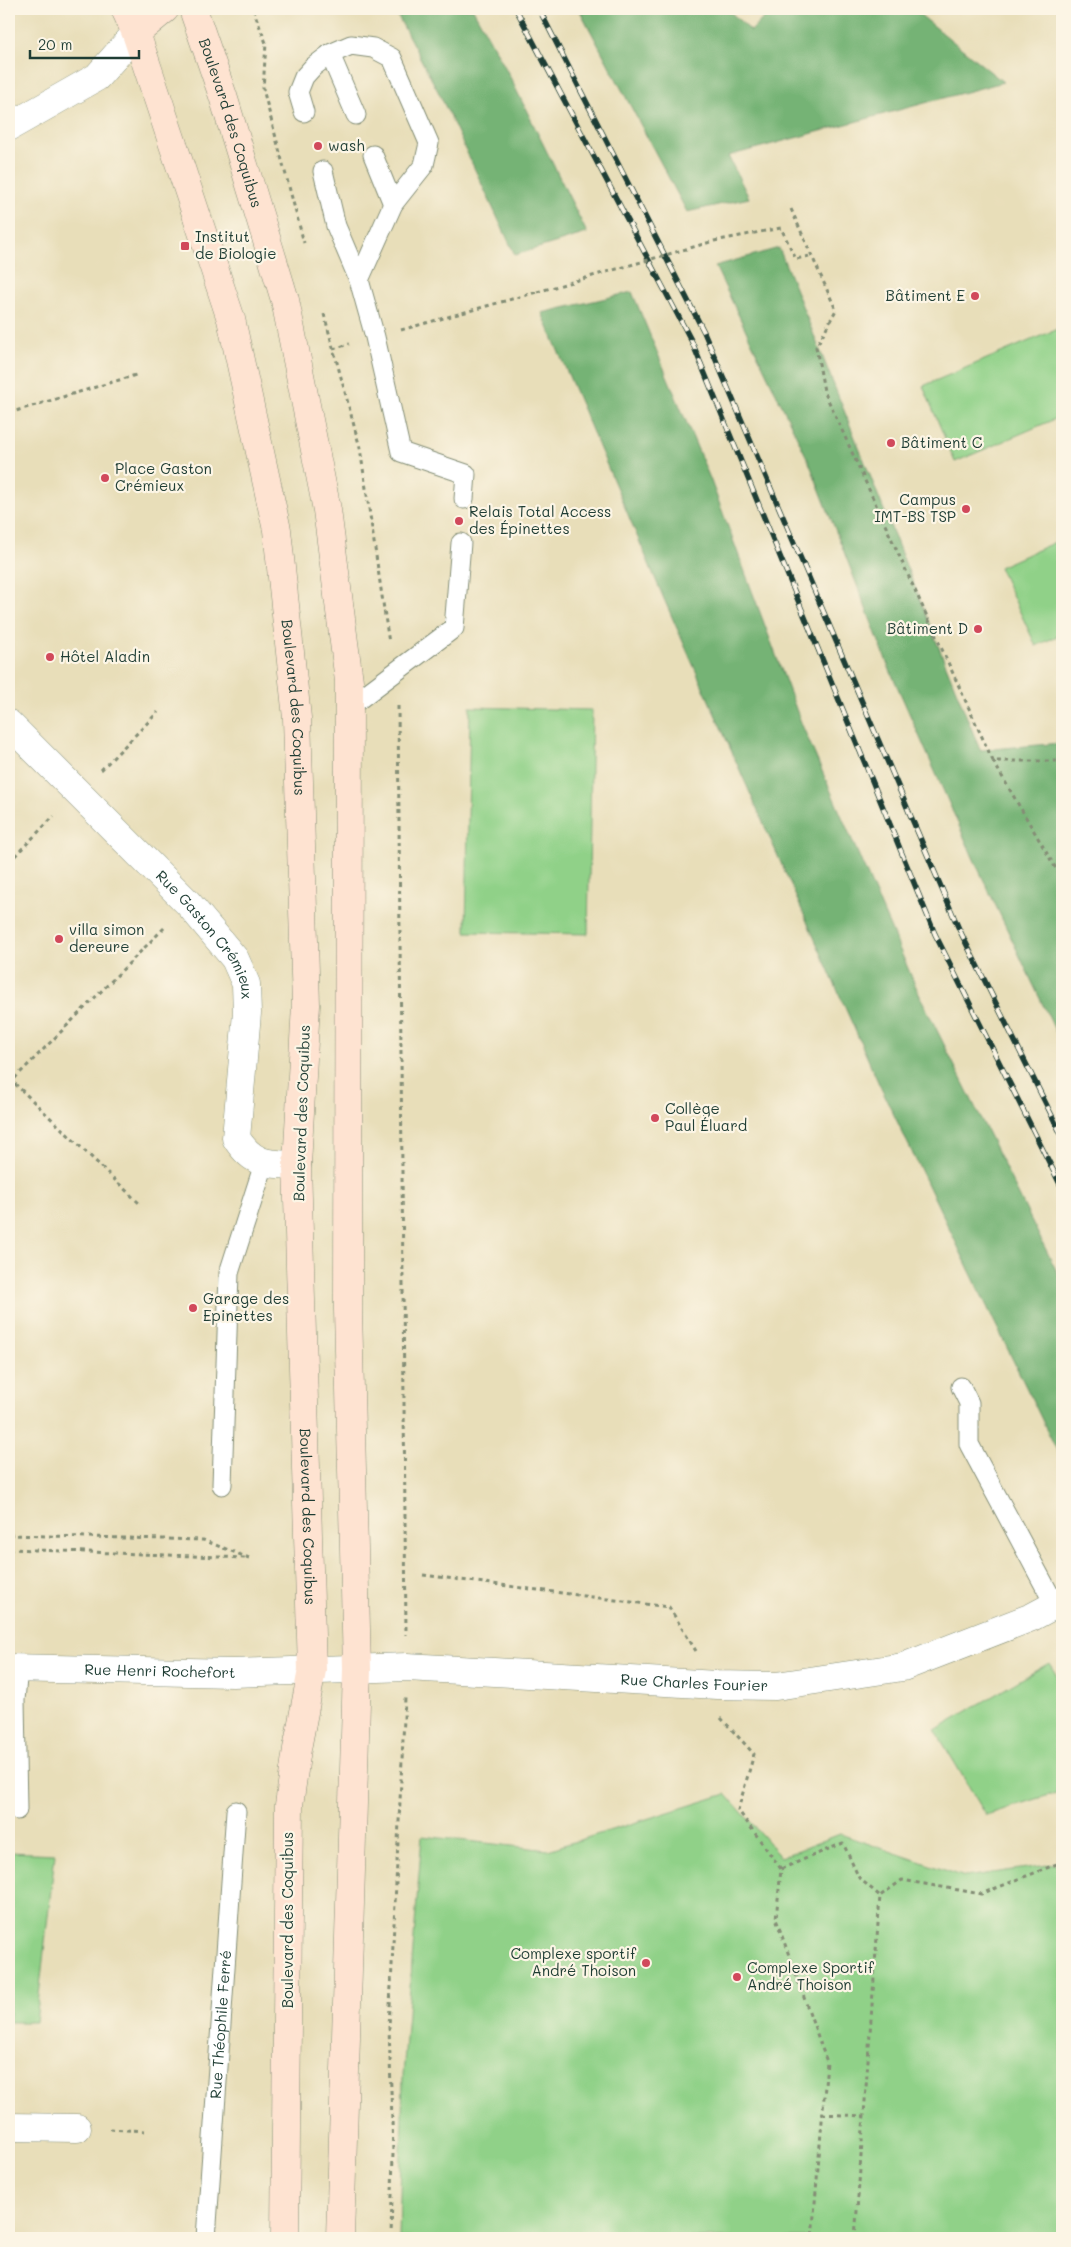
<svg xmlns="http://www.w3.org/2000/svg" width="1071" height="2247" viewBox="0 0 1071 2247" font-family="Mali,sans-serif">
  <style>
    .green { fill: #90d188; stroke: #58875e }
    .forest { fill: #74b374; stroke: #4a7854 }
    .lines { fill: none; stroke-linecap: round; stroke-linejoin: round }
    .service-casing { stroke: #848e76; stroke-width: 21 }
    .pedestrian-casing { stroke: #848e76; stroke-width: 29 }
    .minor-casing { stroke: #848e76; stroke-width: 29 }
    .secondary-casing { stroke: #848e76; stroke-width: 29 }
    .path { stroke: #848e76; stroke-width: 3; stroke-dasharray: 4 4; stroke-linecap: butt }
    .service { stroke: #fff; stroke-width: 19 }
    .pedestrian { stroke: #fff; stroke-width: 28 }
    .minor { stroke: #fff; stroke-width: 28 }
    .secondary { stroke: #fee3d1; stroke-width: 28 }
    .rail-casing { stroke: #1f3d34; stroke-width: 5.5 }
    .rail { stroke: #fcf5e5; stroke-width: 4; stroke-dasharray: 11; stroke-linecap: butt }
    .path-bridge { stroke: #848e76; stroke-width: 3; stroke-dasharray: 4 4; stroke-linecap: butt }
    .poi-dot { fill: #d1495b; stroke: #fcf5e5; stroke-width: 2 }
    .labels { text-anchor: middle; stroke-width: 4.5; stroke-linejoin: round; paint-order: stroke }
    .street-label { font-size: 15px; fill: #1f3d34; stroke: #fcf5e5 }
    .poi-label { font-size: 15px; fill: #1f3d34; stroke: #fcf5e5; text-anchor: start }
  </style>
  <rect width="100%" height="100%" fill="#fcf5e5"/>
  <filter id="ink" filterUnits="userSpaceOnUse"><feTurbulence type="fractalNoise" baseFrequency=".02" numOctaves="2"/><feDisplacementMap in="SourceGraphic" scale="10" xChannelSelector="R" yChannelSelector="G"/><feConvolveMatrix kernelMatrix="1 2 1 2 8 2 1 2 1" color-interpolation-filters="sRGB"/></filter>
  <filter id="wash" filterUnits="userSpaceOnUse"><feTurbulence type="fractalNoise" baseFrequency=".0096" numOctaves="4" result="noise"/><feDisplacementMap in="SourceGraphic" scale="20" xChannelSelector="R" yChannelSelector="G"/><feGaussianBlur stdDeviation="1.12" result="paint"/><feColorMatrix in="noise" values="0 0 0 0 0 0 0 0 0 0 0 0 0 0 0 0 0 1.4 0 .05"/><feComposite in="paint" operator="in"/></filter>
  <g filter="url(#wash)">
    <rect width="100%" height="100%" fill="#e8deb9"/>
    <!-- green -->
    <path class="green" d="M1062,327V416L955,462L923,386Z
      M1062,539V634L1036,646L999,567Z
      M470,707L592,710L588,934L466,932Z
      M1049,1663L1062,1684V1791L986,1815L935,1730Z
      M726,1794L781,1857L840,1834L965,1877L1062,1863V2238H399L403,2076L422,1836L548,1850Z
      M9,1852L55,1854L36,2022H9Z"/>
    <!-- forest -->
    <path class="forest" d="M394,9H473L506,69L587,233L515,255L440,95Z
      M579,9H727L751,31L772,9H913L1003,82L728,156L749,198L687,212Z
      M779,248L980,750L1062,743V1045L976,864L890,670L809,462L715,266Z
      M632,292L711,481L802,725L920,996L1062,1282V1461L879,1084L664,599L542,313Z"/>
  </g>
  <g filter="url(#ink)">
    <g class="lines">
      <!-- service casing -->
      <g class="service-casing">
        <g id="service">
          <path d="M330,54L356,115"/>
          <path d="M304,112L298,92L304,77L313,67L330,54L351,45L373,48L392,58L429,143L424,165L393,204L359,280L336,226L323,171"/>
          <path d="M373,155L393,204"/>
          <path d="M359,280L375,337L401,452L466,474L464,499"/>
          <path d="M349,707L454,628L461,543"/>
          <path d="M961,1387L969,1403V1444L1055,1605"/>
          <path d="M222,1485L229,1273L264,1164"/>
          <path d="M17,1810L15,1700L18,1668"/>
          <path id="s1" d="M206,2238L236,1811"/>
        </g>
      </g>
      <!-- pedestrian casing -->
      <g class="pedestrian-casing">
        <path id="pedestrian" d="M9,2127L77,2128"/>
      </g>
      <!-- minor casing -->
      <g class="minor-casing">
        <g id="minor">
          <path d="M9,127L97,77L136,33"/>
          <path id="s2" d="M9,724L188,903L235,959L246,984L247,1013L236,1138C253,1165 267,1164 297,1165"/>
          <path id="s3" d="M9,1668L233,1673L407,1667L717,1685L776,1686L903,1667L1032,1617L1062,1601"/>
        </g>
      </g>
      <!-- secondary casing -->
      <g class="secondary-casing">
        <g id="secondary">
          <path id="s4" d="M125,9L136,33L231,319L277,530L297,718L306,1005L297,1165L312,1670L297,1749L289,1805L285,2238"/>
          <path id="s5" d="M193,9L223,96L285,300L327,510L349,681L348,1310L357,1669L340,2238"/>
          <path d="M136,33L165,9"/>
        </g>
      </g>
      <!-- path -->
      <path class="path" d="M253,9L266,43L263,89L304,243
        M791,209L836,310L816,347L824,391L993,761H1062
        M714,241L781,228L796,259L814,255
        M324,314L360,448L389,643
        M401,330L537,292
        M333,349L349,344
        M9,413L136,375
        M398,706L406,1635
        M993,761L1062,879
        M101,770L158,712
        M9,862L54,816
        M9,1078L139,1203
        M9,1084L165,927
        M9,1535L203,1540L249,1558
        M9,1549L246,1558
        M423,1575L669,1607L696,1651
        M721,1718L754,1754L738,1810L781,1869L776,1919L827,2062L812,2238
        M9,1852L11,1838
        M781,1869L843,1843L859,1878L880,1896
        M822,2114L864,2116
        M110,2129L145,2131
        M391,2238L393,2152L389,2027L405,1698
        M855,2238L880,1896L902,1880L981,1894L1062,1862"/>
      <!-- service -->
      <use href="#service" class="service"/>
      <!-- pedestrian -->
      <use href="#pedestrian" class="pedestrian"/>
      <!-- minor -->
      <use href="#minor" class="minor"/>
      <!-- secondary -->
      <use href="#secondary" class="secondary"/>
      <!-- rail casing -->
      <g class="rail-casing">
        <path id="rail" d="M516,9L692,342L935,934L1062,1188
          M539,9L704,332L959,929L1062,1136"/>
      </g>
      <!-- rail -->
      <use href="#rail" class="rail"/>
      <!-- path-bridge -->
      <path class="path-bridge" d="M537,292L714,241"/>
    </g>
  </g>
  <!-- markers -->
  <g class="poi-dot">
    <circle cx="318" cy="146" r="5"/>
    <rect x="180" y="241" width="10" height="10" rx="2.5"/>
    <circle cx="975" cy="296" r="5"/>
    <circle cx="891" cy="443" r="5"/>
    <circle cx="105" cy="478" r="5"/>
    <circle cx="966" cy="509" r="5"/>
    <circle cx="459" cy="521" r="5"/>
    <circle cx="978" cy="629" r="5"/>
    <circle cx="50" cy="657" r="5"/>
    <circle cx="59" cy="939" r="5"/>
    <circle cx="655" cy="1118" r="5"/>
    <circle cx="193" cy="1308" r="5"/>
    <circle cx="646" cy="1963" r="5"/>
    <circle cx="737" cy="1977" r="5"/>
  </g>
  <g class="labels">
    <!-- street labels -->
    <g class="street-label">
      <text dy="5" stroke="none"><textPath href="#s5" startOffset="120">Boulevard des Coquibus</textPath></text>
      <text dy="5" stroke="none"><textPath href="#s4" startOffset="722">Boulevard des Coquibus</textPath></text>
      <text dy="5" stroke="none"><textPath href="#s2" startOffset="290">Rue Gaston Crémieux</textPath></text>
      <text transform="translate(302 1113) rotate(-88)" y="5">Boulevard des Coquibus</text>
      <text dy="5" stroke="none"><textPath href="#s4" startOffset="1532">Boulevard des Coquibus</textPath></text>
      <text dy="5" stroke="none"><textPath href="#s3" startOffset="151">Rue Henri Rochefort</textPath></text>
      <text dy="5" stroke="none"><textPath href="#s3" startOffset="686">Rue Charles Fourier</textPath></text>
      <text transform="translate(288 1920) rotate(-90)" y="5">Boulevard des Coquibus</text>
      <text dy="5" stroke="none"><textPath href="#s1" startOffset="214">Rue Théophile Ferré</textPath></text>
    </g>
    <!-- poi labels -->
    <g class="poi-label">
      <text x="328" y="151">wash</text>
      <text x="195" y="242">Institut<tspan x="195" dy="17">de Biologie</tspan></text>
      <text x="965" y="301" text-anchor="end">Bâtiment E</text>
      <text x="901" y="448">Bâtiment C</text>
      <text x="115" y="474">Place Gaston<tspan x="115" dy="17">Crémieux</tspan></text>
      <text x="956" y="505" text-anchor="end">Campus<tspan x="956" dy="17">IMT-BS TSP</tspan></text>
      <text x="469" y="517">Relais Total Access<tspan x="469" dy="17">des Épinettes</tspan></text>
      <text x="968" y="634" text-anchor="end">Bâtiment D</text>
      <text x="60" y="662">Hôtel Aladin</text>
      <text x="69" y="935">villa simon<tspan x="69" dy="17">dereure</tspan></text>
      <text x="665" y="1114">Collège<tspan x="665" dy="17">Paul Éluard</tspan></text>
      <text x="203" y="1304">Garage des<tspan x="203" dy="17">Epinettes</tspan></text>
      <text x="636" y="1959" text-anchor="end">Complexe sportif<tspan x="636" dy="17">André Thoison</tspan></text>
      <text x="747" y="1973">Complexe Sportif<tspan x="747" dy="17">André Thoison</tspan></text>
    </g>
  </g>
  <!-- margin -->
  <rect width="1071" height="2247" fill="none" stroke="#fcf5e5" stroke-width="30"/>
  <!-- scale -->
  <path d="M30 50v8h109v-8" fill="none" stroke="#1f3d34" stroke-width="2.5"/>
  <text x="38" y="50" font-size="15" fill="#1f3d34" stroke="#fcf5e5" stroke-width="4" paint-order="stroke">20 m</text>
</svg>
